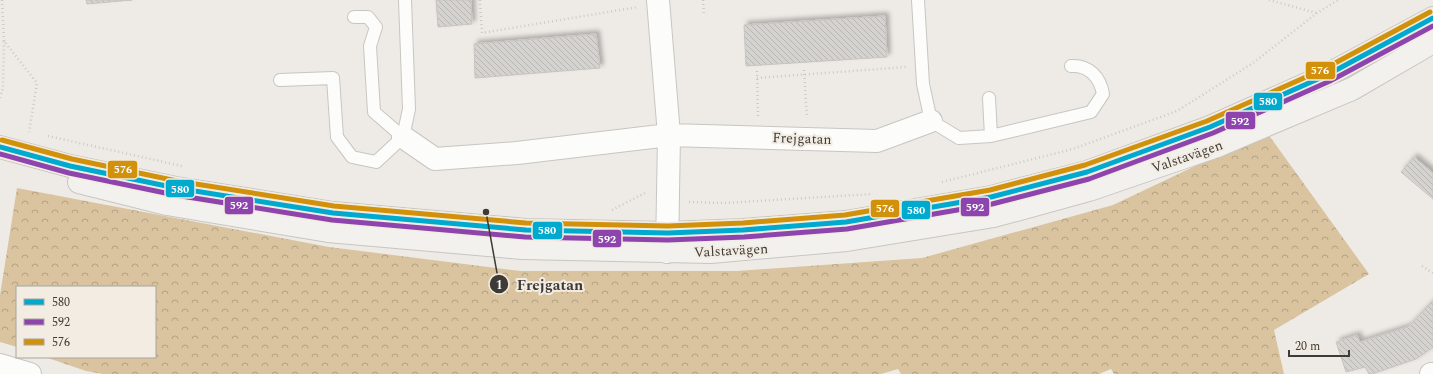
<svg xmlns="http://www.w3.org/2000/svg" width="1433" height="374" viewBox="0 0 1433 374" font-family="Spectral,serif">
  <style>
    .forest { fill: url(#forest-crowns) }
    .building { fill: url(#building-back-hatch); stroke: #c8c4c1; filter: url(#shadow) }
    .lines { fill: none; stroke-linecap: round; stroke-linejoin: round }
    .lane-casing { stroke: #c8c6c1; stroke-width: 14 }
    .street-casing { stroke: #c8c6c1; stroke-width: 24 }
    .secondary-casing { stroke: #c8c6c1; stroke-width: 24 }
    .path { stroke: #cbcac7; stroke-width: 2.5; stroke-dasharray: 1 3; stroke-linecap: butt }
    .lane { stroke: #fcfcfb; stroke-width: 12 }
    .street { stroke: #fcfcfb; stroke-width: 22 }
    .secondary { stroke: #f2f1ee; stroke-width: 22 }
    .bus-1-casing { stroke: #f2ece2; stroke-width: 8 }
    .bus-2-casing { stroke: #f2ece2; stroke-width: 8 }
    .bus-3-casing { stroke: #f2ece2; stroke-width: 8 }
    .bus-1 { stroke: #00a9ce; stroke-width: 5 }
    .bus-2 { stroke: #8e44ad; stroke-width: 5 }
    .bus-3 { stroke: #d2910b; stroke-width: 5 }
    .labels { text-anchor: middle; stroke-width: 4; stroke-linejoin: round; paint-order: stroke }
    .street-label { font-size: 14px; fill: #3e3b37; stroke: #f2ece2 }
    .leader { fill: none; stroke: #3e3b37; stroke-width: 1.5 }
    .callout-dot { fill: #3e3b37; stroke: #f2ece2; stroke-width: 1.5 }
    .mark-label { font-size: 12px; text-anchor: middle; font-weight: bold; fill: #fff }
    .callout-label { font-size: 15px; text-anchor: middle; font-weight: bold; fill: #3e3b37; stroke: #f2ece2; stroke-width: 4; stroke-linejoin: round; paint-order: stroke }
    .line-badge { stroke: #f2ece2; stroke-width: 1.5 }
    .badge-label { font-size: 11px; text-anchor: middle; font-weight: bold; fill: #fff }
  </style>
  <defs>
    <pattern id="forest-crowns" width="20" height="18" patternUnits="userSpaceOnUse"><rect width="20" height="18" fill="#dac4a0"/><path d="M2 6a3 3 0 1 1 6 0M12 15a3 3 0 1 1 6 0" fill="none" stroke="#b2a083"/></pattern>
    <pattern id="building-back-hatch" width="6" height="6" patternUnits="userSpaceOnUse"><rect width="6" height="6" fill="#d5d3cf"/><path d="M-1 5l2 2M0 0l6 6M5-1l2 2" fill="none" stroke="#b8b6b2"/></pattern>
    <filter id="shadow"><feDropShadow dx="3.5" dy="-3.5" stdDeviation="2" flood-color="#0004"/></filter>
  </defs>
  <rect width="100%" height="100%" fill="#eeebe6"/>
  <!-- forest -->
  <path class="forest" d="M1268,134L1369,274L1274,330L1284,374H1114L1111,369L1099,374H901L898,369L881,374H103L86,371L45,357H155V287H17V347L0,342V295L17,188L329,247L521,271H737L922,258L1113,205L1212,158Z"/>
  <!-- building -->
  <path class="building" d="M86,0H132L87,4Z
    M436,0H471L472,24L438,27Z
    M885,16L887,57L746,66L744,25Z
    M596,34L600,68L475,78L474,44Z
    M1414,157L1433,173V199L1401,172Z
    M1433,301V347L1416,359L1372,374H1369L1365,367L1346,372L1336,342L1357,335L1360,342L1408,327Z"/>
  <g class="lines">
    <!-- lane casing -->
    <g class="lane-casing">
      <path id="lane" d="M918,0L923,84L931,121L959,138L991,136L989,98
        M280,80L333,78L337,137L352,157L376,162L403,137L374,112L370,46L376,27L368,17H354
        M991,136L1091,112L1103,94C1100,77 1089,65 1071,66
        M403,137L409,109L405,0"/>
    </g>
    <!-- street casing -->
    <g class="street-casing">
      <path id="street" d="M658,0L669,135L667,252
        M403,137L435,159L517,153L669,135L877,141L931,121
        M0,365L30,374
        M1431,374H1433"/>
    </g>
    <!-- secondary casing -->
    <g class="secondary-casing">
      <path id="secondary" d="M0,147L70,166L176,188L333,213L526,230L668,233L743,230L846,222L991,197L1087,172L1210,127L1327,75L1433,18
        M79,182L167,204L328,231L522,248L711,252L847,240L994,216L1089,190L1217,146L1352,89L1433,42"/>
    </g>
    <!-- path -->
    <path class="path" d="M2,0L4,41
      M480,0L482,33L638,7
      M703,0L704,15
      M1269,0L1317,13
      M804,70L807,118
      M757,71L758,116
      M757,78L906,67
      M0,98L3,88L4,41L37,83L29,132
      M48,136L182,166
      M942,182L1073,149L1177,111L1253,63L1317,13L1338,0
      M689,202L726,203L872,194
      M612,210L645,193L647,194
      M1422,266L1433,273"/>
    <!-- lane -->
    <use href="#lane" class="lane"/>
    <!-- street -->
    <use href="#street" class="street"/>
    <!-- secondary -->
    <use href="#secondary" class="secondary"/>
    <!-- bus-1 casing -->
    <g class="bus-1-casing">
      <path id="bus-1" d="M0,147L70,166L176,188L333,213L526,230L668,233L743,230L846,222L991,197L1087,172L1210,127L1327,75L1433,18"/>
    </g>
    <!-- bus-2 casing -->
    <g class="bus-2-casing">
      <path id="bus-2" d="M0,154L69,173L175,195L332,220L525,237L668,240L744,237L847,229L992,204L1089,179L1213,133L1330,81L1433,26"/>
    </g>
    <!-- bus-3 casing -->
    <g class="bus-3-casing">
      <path id="bus-3" d="M2,140L72,159L177,181L334,206L526,223L668,226L743,223L845,215L990,190L1085,165L1207,121L1324,69L1430,12"/>
    </g>
    <!-- bus-1 -->
    <use href="#bus-1" class="bus-1"/>
    <!-- bus-2 -->
    <use href="#bus-2" class="bus-2"/>
    <!-- bus-3 -->
    <use href="#bus-3" class="bus-3"/>
  </g>
  <g class="labels">
    <!-- street labels -->
    <g class="street-label">
      <text transform="translate(802 138) rotate(2)" y="5">Frejgatan</text>
      <text transform="translate(1187 156) rotate(-19)" y="5">Valstavägen</text>
      <text transform="translate(731 250) rotate(-3)" y="5">Valstavägen</text>
    </g>
  </g>
  <!-- callouts -->
  <path class="leader" d="M486 212L499 284"/>
  <g class="callout-dot">
    <circle cx="486" cy="212" r="4"/>
    <circle cx="499" cy="284" r="10"/>
  </g>
  <g class="mark-label">
    <text x="499" y="289">1</text>
  </g>
  <g class="callout-label">
    <text x="550" y="290">Frejgatan</text>
  </g>
  <g class="line-badge">
    <rect x="1305" y="61" width="31" height="19" rx="4" fill="#d2910b"/>
    <rect x="1253" y="92" width="30" height="19" rx="4" fill="#00a9ce"/>
    <rect x="1225" y="111" width="31" height="19" rx="4" fill="#8e44ad"/>
    <rect x="107" y="160" width="31" height="19" rx="4" fill="#d2910b"/>
    <rect x="165" y="179" width="30" height="19" rx="4" fill="#00a9ce"/>
    <rect x="224" y="196" width="30" height="19" rx="4" fill="#8e44ad"/>
    <rect x="960" y="197" width="30" height="20" rx="4" fill="#8e44ad"/>
    <rect x="870" y="199" width="30" height="19" rx="4" fill="#d2910b"/>
    <rect x="901" y="200" width="30" height="20" rx="4" fill="#00a9ce"/>
    <rect x="532" y="221" width="31" height="19" rx="4" fill="#00a9ce"/>
    <rect x="592" y="229" width="30" height="19" rx="4" fill="#8e44ad"/>
  </g>
  <g class="badge-label">
    <text x="1320" y="74">576</text>
    <text x="1268" y="105">580</text>
    <text x="1240" y="125">592</text>
    <text x="123" y="173">576</text>
    <text x="180" y="193">580</text>
    <text x="239" y="209">592</text>
    <text x="975" y="211">592</text>
    <text x="885" y="212">576</text>
    <text x="916" y="214">580</text>
    <text x="547" y="234">580</text>
    <text x="607" y="243">592</text>
  </g>
  <!-- legend -->
  <rect x="16" y="286" width="140" height="72" fill="#f2ece2" stroke="#aaa59e"/>
  <rect x="24" y="299" width="20" height="6" fill="#00a9ce" stroke="#aaa59e"/>
  <text x="52" y="306" font-size="12" fill="#3e3b37">580</text>
  <rect x="24" y="319" width="20" height="6" fill="#8e44ad" stroke="#aaa59e"/>
  <text x="52" y="326" font-size="12" fill="#3e3b37">592</text>
  <rect x="24" y="339" width="20" height="6" fill="#d2910b" stroke="#aaa59e"/>
  <text x="52" y="346" font-size="12" fill="#3e3b37">576</text>
  <!-- scale -->
  <path d="M1289 350v6h60v-6" fill="none" stroke="#3e3b37" stroke-width="2"/>
  <text x="1295" y="350" font-size="12" fill="#3e3b37" stroke="#f2ece2" stroke-width="3" paint-order="stroke">20 m</text>
</svg>
